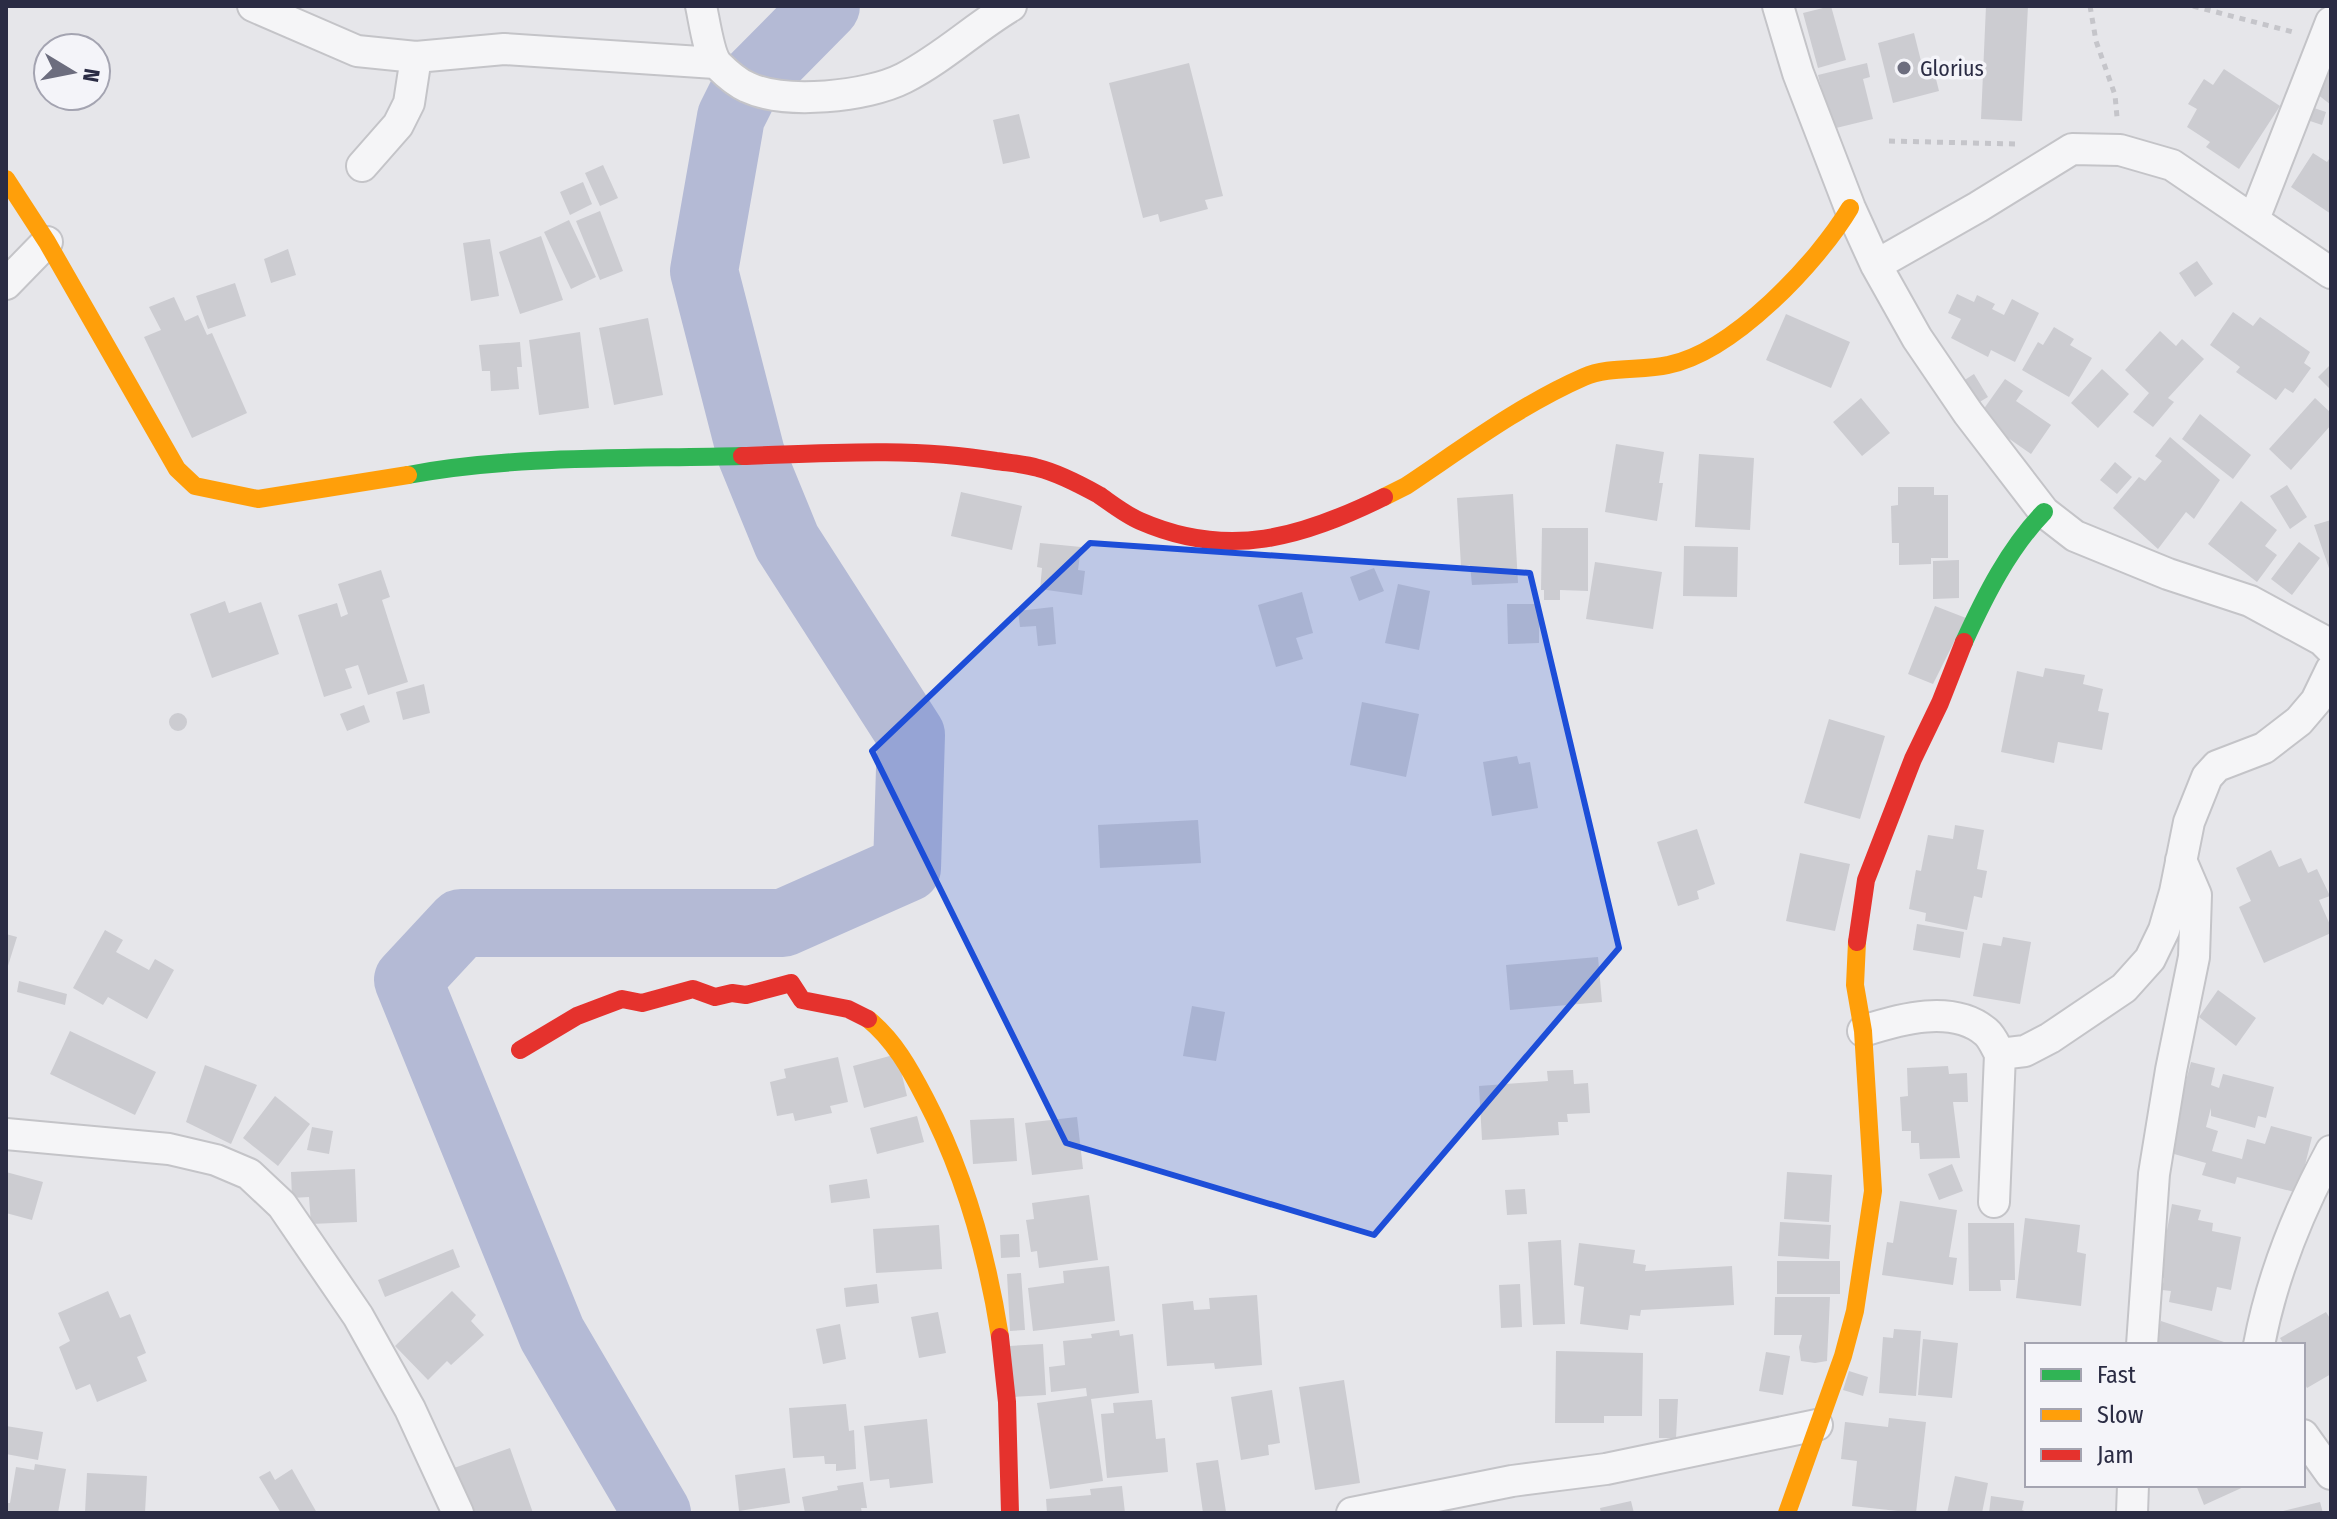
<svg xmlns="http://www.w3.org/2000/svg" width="2337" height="1519" viewBox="0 0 2337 1519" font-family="'Fira Sans Condensed',sans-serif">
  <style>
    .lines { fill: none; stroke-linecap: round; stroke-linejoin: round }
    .river { stroke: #b4bad5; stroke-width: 68 }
    .building { fill: #ccccd1 }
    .street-casing { stroke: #c4c4c8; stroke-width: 34 }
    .path { stroke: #c5c5ca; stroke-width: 5; stroke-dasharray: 6 6; stroke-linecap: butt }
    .street { stroke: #f5f5f7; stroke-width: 30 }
    .fast { stroke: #30b455; stroke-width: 18 }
    .slow { stroke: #ff9f0a; stroke-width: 18 }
    .jam { stroke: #e5322d; stroke-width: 18 }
    .marked { fill: #1d4ed8; fill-opacity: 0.2; stroke: #1d4ed8; stroke-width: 6; stroke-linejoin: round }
    .poi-dot { fill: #6c6d7e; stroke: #f4f4f9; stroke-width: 3 }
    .labels { text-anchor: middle; stroke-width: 7; stroke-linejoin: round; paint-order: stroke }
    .poi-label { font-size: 22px; fill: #2b2c44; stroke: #f4f4f9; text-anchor: start }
  </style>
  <rect width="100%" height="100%" fill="#e6e6ea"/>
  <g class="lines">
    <!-- river -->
    <path class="river" d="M657,1513L552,1334L408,980L461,923H783L907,868L911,735L787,542L751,454L704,271L731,117L746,87L826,6"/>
  </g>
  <!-- building -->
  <path class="building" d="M1831,6L1846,60L1818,68L1803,13Z
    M1986,6H2028L2022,121L1981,119Z
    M1914,33L1923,69L1933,67L1939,91L1893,103L1878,43Z
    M1189,63L1223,196L1205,200L1208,209L1160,222L1158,214L1143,218L1109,83Z
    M1867,63L1870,77L1863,79L1873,119L1832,129L1818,75Z
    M2331,66V105L2312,90Z
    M2224,69L2280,106L2239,169L2206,147L2210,142L2187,127L2197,109L2188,104L2204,79L2213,85Z
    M2308,106L2326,112L2322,125L2304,119Z
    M1019,114L1030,158L1003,164L993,120Z
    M2313,153L2327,162L2331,156V214L2291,187Z
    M603,165L618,198L600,206L585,173Z
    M583,182L592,204L570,215L560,192Z
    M600,211L623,271L600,280L576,221Z
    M569,220L596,277L571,289L544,232Z
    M541,236L563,300L520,314L499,252Z
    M490,239L499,296L471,301L463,243Z
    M288,249L296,275L271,283L264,259Z
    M2197,261L2213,284L2195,297L2179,273Z
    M235,283L246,316L208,329L196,296Z
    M1957,294L1974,302L1977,295L1995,304L1992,309L2004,315L2012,299L2039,313L2015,362L1991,350L1988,357L1951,338L1961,319L1948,313Z
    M174,297L185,321L198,315L207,335L212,333L247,413L192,438L144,337L161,330L149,307Z
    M2233,312L2253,326L2260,317L2310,352L2304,363L2311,368L2293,393L2285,388L2276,400L2236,372L2240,367L2210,345Z
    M1786,314L1850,342L1831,388L1766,360Z
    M648,318L663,395L614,405L599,328Z
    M2054,327L2074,339L2070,345L2092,358L2069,397L2022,370L2038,342L2043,345Z
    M2160,331L2176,346L2182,339L2204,359L2168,398L2174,402L2153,427L2133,412L2149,393L2125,370Z
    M580,332L589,408L539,415L529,340Z
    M520,342L522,367H517L519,389L491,391L490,371H482L479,345Z
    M2331,364V390L2318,377Z
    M2102,369L2129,394L2098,428L2071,403Z
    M1974,374L1988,397L1966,410L1952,388Z
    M2005,379L2023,391L2016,401L2051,425L2031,454L1978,417Z
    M1861,398L1890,433L1862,456L1833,422Z
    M2315,398L2331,413V425L2291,470L2269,449Z
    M2200,414L2251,455L2233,479L2182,439Z
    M2170,437L2220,480L2194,519L2186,512L2158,549L2113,508L2139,477L2145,481L2162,461L2155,456Z
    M1616,444L1664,452L1659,483H1663L1657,521L1605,512Z
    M1699,454L1754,458L1750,530L1695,527Z
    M2115,462L2132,477L2117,494L2100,480Z
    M2287,485L2307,517L2290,529L2270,496Z
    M1898,487H1934V495H1948V558H1931V564L1899,565V543H1892L1891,506L1898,505Z
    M961,492L1022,506L1012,550L951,536Z
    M1513,494L1518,583L1472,585L1470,565L1461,566L1457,498Z
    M2241,501L2277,530L2265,546L2277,555L2257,582L2208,544Z
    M2331,520V574L2314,525Z
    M1542,528H1588V591L1560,590V600H1544V590H1541Z
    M2299,542L2320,558L2292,595L2271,579Z
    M1040,543L1081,547L1078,570L1085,571L1082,595L1040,589L1042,568L1037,567Z
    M1684,546L1738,547L1737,597L1683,596Z
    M1959,560V598L1933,599V561Z
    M1595,562L1662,572L1653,629L1586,619Z
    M1374,568L1384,591L1359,601L1350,577Z
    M381,570L390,597L382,600L408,682L368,695L358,665L345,669L352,688L324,697L298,615L337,603L341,617L348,614L338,584Z
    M1398,584L1430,591L1419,650L1385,643Z
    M1302,592L1313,633L1296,638L1303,659L1276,667L1258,605Z
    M225,601L229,613L261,602L279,654L212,678L190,614Z
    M1507,604H1539V643L1508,644Z
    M1935,606L1966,618L1933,684L1908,674Z
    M1053,607L1056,644L1038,646L1036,626L1020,627L1018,611Z
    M2045,668L2085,675L2083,684L2103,689L2098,711L2109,713L2102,750L2058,742L2054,763L2001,752L2017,671L2043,677Z
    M424,684L430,713L403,720L396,692Z
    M1362,702L1419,714L1406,777L1350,765Z
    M364,705L370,722L347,731L340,714Z
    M169 722a9 9 0 1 1 18 0a9 9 0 1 1-18 0Z
    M1829,719L1885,736L1860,819L1804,803Z
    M1517,756L1519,764L1530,762L1538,808L1492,816L1483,762Z
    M1198,820L1201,863L1100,868L1098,825Z
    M1955,825L1984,830L1977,869L1987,871L1982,898L1974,896L1967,930L1925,921L1926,913L1909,909L1916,870L1921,871L1928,835L1953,839Z
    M1697,829L1715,884L1697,891L1699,899L1678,906L1657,842Z
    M2271,850L2279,867L2301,858L2308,873L2317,869L2330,896L2319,900L2331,927V933L2264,963L2239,907L2251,901L2236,868Z
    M1800,853L1850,864L1835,931L1786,921Z
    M1917,924L1964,932L1960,958L1913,950Z
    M105,930L123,940L116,952L149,970L155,959L174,970L147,1019L108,997L103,1005L73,988Z
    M6,934L17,937L7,969L6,968Z
    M2003,937L2031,942L2020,1004L1973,996L1983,943L2001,946Z
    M1598,957L1602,1002L1510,1010L1506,965Z
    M19,981L67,994L65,1005L17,992Z
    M2218,990L2256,1018L2236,1046L2199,1017Z
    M1192,1006L1225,1012L1216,1061L1183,1056Z
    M70,1031L156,1072L135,1115L50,1074Z
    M897,1054L907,1096L864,1108L853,1066Z
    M838,1057L848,1102L830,1106L832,1113L795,1121L793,1113L777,1116L770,1082L786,1078L784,1069Z
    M2191,1062L2215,1068L2211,1085L2219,1088L2223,1074L2274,1087L2266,1118L2258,1116L2255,1128L2211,1116V1108L2206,1127L2218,1131L2212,1151L2242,1159L2247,1139L2265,1144L2271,1126L2312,1137L2298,1193L2237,1177L2235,1184L2202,1175L2206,1163L2167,1152Z
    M205,1065L257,1085L231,1144L186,1122Z
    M1948,1066L1949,1074L1967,1073L1968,1102H1953L1960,1158L1920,1159L1919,1143H1911V1131H1902L1900,1097L1908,1096L1907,1068Z
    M1573,1070L1574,1084L1588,1083L1590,1113L1567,1114L1568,1122H1558L1559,1135L1482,1140L1479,1086L1548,1081L1547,1071Z
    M275,1096L310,1124L278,1166L243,1138Z
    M917,1116L924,1142L877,1154L870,1128Z
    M1077,1117L1083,1169L1032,1175L1025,1123Z
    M1014,1118L1017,1161L973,1164L970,1120Z
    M312,1127L333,1131L329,1154L307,1150Z
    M1952,1164L1963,1191L1939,1200L1928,1174Z
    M355,1169L357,1222L311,1224L309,1197L292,1198L291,1172Z
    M6,1172L43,1182L32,1220L6,1213Z
    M1787,1172L1832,1175L1829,1222L1784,1219Z
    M867,1179L870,1198L831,1203L829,1185Z
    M1525,1189L1527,1214L1507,1215L1505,1190Z
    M1089,1195L1098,1260L1039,1268L1037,1251L1031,1252L1026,1220L1034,1219L1032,1203Z
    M1900,1201L1957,1210L1949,1257L1957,1258L1953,1285L1882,1275L1887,1242L1893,1243Z
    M2172,1204L2201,1210L2198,1220L2213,1223L2212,1231L2241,1237L2231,1290L2217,1287L2212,1311L2169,1302L2171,1291L2162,1290L2164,1278L2158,1277Z
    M2025,1218L2080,1225L2077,1252L2086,1254L2081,1306L2016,1298Z
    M1780,1222L1831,1225L1829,1259L1778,1256Z
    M1968,1223H2014L2015,1280H2000L2001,1291H1969Z
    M939,1225L942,1269L876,1273L873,1229Z
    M1019,1234L1020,1257L1001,1258L1000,1235Z
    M1561,1240L1565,1324L1533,1325L1528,1242Z
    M1579,1243L1635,1250L1633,1263L1646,1265L1645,1271L1732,1266L1734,1305L1641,1310L1640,1316L1630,1315L1628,1330L1580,1324L1584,1287L1574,1285Z
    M453,1249L460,1267L385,1297L378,1280Z
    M1777,1261H1840V1294H1777Z
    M1109,1266L1115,1321L1033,1331L1028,1288L1064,1283L1063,1271Z
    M1021,1273L1025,1330L1010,1331L1007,1274Z
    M877,1284L879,1303L846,1307L844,1288Z
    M1520,1284L1522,1327L1501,1328L1499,1285Z
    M108,1291L120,1318L130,1314L146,1353L137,1357L147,1381L97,1402L90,1384L76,1390L59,1347L70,1341L58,1313Z
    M452,1291L476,1315L471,1321L484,1335L451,1365L447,1361L428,1380L395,1346Z
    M1257,1295L1262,1365L1215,1369L1214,1363L1167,1366L1162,1304L1193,1301L1194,1310L1210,1309L1209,1298Z
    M1775,1297H1830L1827,1361L1815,1363L1801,1361L1799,1347L1802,1335H1774Z
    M938,1312L946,1353L919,1358L911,1317Z
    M2326,1312L2331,1320V1374L2307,1388L2303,1381V1345H2284L2280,1338Z
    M2161,1321L2224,1342L2222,1345H2154Z
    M840,1324L846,1359L823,1364L816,1329Z
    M1894,1329L1921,1331L1916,1396L1879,1393L1883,1337L1893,1338Z
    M1119,1330L1120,1336L1133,1334L1139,1393L1091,1399L1103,1481L1050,1489L1037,1403L1087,1396L1086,1388L1051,1392L1049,1367L1065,1365L1063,1341L1092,1338L1091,1334Z
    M1923,1339L1958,1343L1952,1398L1918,1395Z
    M1043,1344L1046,1395L1012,1397L1009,1346Z
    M1556,1351L1643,1353L1642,1416H1604V1423H1555Z
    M1766,1352L1790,1356L1783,1395L1759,1391Z
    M1849,1371L1868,1377L1863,1396L1843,1390Z
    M1344,1380L1360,1483L1315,1490L1299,1387Z
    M1272,1390L1280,1443L1268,1445L1269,1455L1241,1460L1231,1397Z
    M1659,1399H1678L1676,1438H1659Z
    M1152,1400L1156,1439L1165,1438L1168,1472L1107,1478L1101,1414L1114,1413L1113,1403Z
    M846,1404L849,1431L854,1430L856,1469L836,1471V1464H825L824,1456L793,1458L789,1408Z
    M1889,1418L1926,1422L1916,1513L1852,1506L1857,1461L1841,1459L1845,1422L1888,1427Z
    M927,1419L933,1483L890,1488L889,1479L870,1481L864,1426Z
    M6,1426L43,1432L38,1460L6,1454Z
    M510,1448L533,1513H470L454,1468Z
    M1218,1460L1226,1512L1203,1513L1196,1463Z
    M35,1464L66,1469L58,1513H6V1503H10L16,1467L34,1470Z
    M785,1468L790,1503L739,1511L735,1475Z
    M292,1469L317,1513H281L259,1477L270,1471L275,1480Z
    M87,1473L147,1476L145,1513H85Z
    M1955,1476L1988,1483L1982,1513H1947Z
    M863,1482L867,1508H861L862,1513H805L802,1497L838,1490L837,1486Z
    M2196,1485H2248L2204,1505Z
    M1122,1486L1125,1513H1047L1046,1499L1091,1495L1090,1489Z
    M1991,1496L2024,1501L2022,1510L2030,1513H1989Z
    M1631,1501L1634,1513H1601L1600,1508Z
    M2320,1502L2323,1513H2279V1512Z"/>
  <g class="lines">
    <!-- street casing -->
    <g class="street-casing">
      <path id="street" d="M253,6L357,51L416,57
        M701,6C704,19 709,56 718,65C725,72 738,83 747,87C785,105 867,97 904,78C943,58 974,28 1011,6
        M1778,6L1798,73L1850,208L1876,265L1917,338L1968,413L2044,512L2075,536L2168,574L2250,601L2322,640L2331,649
        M362,166L398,125L409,103L416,57L504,49L715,63
        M2254,219L2331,22
        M1876,265L1978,207L2072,149L2120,150L2172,165L2331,273
        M6,284L47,242
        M1863,1031C1900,1019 1953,1004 1986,1032C1992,1037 1996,1047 2000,1054L1994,1202
        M2000,1054L2025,1051L2050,1038L2124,988L2150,959L2164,930L2175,892L2189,822L2207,777L2217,766L2264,748L2299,721L2316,701L2331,670
        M6,1134L169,1149L216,1160L249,1174L282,1205L358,1316L410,1409L458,1513
        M2142,1345L2154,1174L2171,1070L2194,957L2196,895L2181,860
        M2259,1345C2272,1276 2298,1212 2331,1151
        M2303,1435L2331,1474
        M1352,1513L1512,1481L1606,1469L1817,1425
        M2132,1513L2133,1485"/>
    </g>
    <!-- path -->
    <path class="path" d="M2090,6L2096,41L2115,95L2117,117
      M2193,6L2293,32
      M1889,141L2015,144"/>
    <!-- street -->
    <use href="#street" class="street"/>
    <!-- fast -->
    <path class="fast" d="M408,475C514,455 634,459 742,456
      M1964,642C1985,596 2009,548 2044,512"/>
    <!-- slow -->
    <path class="slow" d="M6,179L47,242L177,469L195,486L258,499L408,475
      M1384,497L1406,486C1463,448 1520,405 1584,377C1608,366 1642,371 1668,365C1733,352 1817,263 1850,208
      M868,1019C894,1040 910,1069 925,1098C965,1174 987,1253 1000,1337
      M1787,1513L1843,1356L1855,1311L1873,1191L1863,1031L1855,985L1857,942"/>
    <!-- jam -->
    <path class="jam" d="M742,456C827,453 912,447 996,461C1010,463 1025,464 1038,468C1058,473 1081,485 1099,495C1112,504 1126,515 1140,521C1229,560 1302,537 1384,497
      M1857,942L1866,880L1913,759L1940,703L1964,642
      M520,1050L577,1016L622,999L642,1003L693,989L715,997L732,993L746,995L791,983L802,1000L848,1009L868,1019
      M1000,1337L1007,1402L1010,1513"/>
  </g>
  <!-- marked area -->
  <path class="marked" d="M1090,543L1530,573L1619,948L1374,1235L1066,1143L872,751Z"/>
  <!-- markers -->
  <circle class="poi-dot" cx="1904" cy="68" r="8"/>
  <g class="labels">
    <!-- poi labels -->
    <g class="poi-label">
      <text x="1920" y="76">Glorius</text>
    </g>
  </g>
  <!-- border -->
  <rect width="2337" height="1519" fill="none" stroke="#2b2c44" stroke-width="16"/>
  <!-- legend -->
  <rect x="2025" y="1343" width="280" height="144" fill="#f4f4f9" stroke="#a4a4b1" stroke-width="2"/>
  <rect x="2041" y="1369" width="40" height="12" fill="#30b455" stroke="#a4a4b1" stroke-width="2"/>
  <text x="2097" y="1383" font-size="24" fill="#2b2c44">Fast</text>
  <rect x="2041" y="1409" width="40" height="12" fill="#ff9f0a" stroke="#a4a4b1" stroke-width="2"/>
  <text x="2097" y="1423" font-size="24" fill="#2b2c44">Slow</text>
  <rect x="2041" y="1449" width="40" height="12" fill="#e5322d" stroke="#a4a4b1" stroke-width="2"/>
  <text x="2097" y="1463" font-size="24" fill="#2b2c44">Jam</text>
  <!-- north arrow -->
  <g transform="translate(72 72) rotate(100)"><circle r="38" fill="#f4f4f9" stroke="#a4a4b1" stroke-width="2"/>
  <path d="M0-6L14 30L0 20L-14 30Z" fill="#6c6d7e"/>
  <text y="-12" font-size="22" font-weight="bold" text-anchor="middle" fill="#2b2c44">N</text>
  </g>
</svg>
